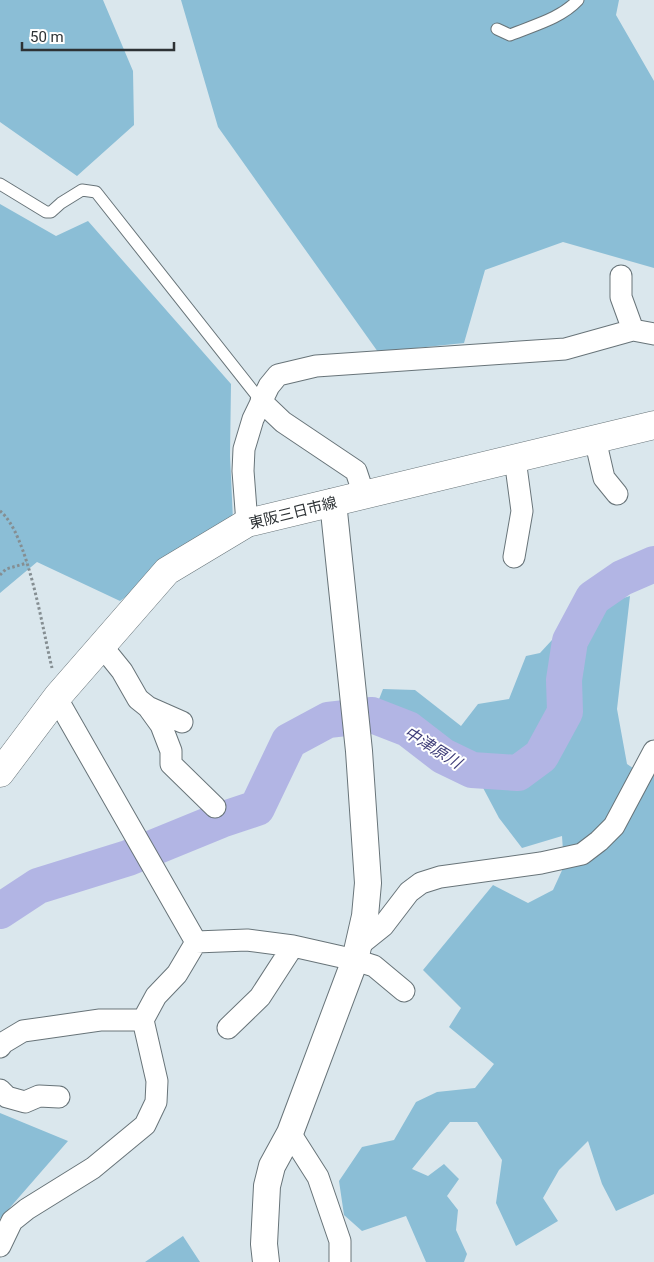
<svg xmlns="http://www.w3.org/2000/svg" width="654" height="1262" viewBox="0 0 654 1262" font-family="Roboto,'Noto Sans JP',sans-serif">
  <style>
    .green { fill: #8bbed6 }
    .lines { fill: none; stroke-linecap: round; stroke-linejoin: round }
    .river { stroke: #b2b5e4; stroke-width: 36 }
    .service-casing { stroke: #687479; stroke-width: 13 }
    .minor-casing { stroke: #687479; stroke-width: 23 }
    .tertiary-casing { stroke: #687479; stroke-width: 28 }
    .secondary-casing { stroke: #687479; stroke-width: 29 }
    .path { stroke: #858e92; stroke-width: 3; stroke-dasharray: 2.5 2.5; stroke-linecap: butt }
    .service { stroke: #fff; stroke-width: 11 }
    .minor { stroke: #fff; stroke-width: 21 }
    .tertiary { stroke: #fff; stroke-width: 26 }
    .secondary { stroke: #fff; stroke-width: 28 }
    .labels { text-anchor: middle; stroke-width: 4; stroke-linejoin: round; paint-order: stroke }
    .street-label { font-size: 15px; fill: #2d3235; stroke: #fff }
    .water-label { font-size: 16px; font-style: italic; fill: #3f3e79; stroke: #fff }
  </style>
  <rect width="100%" height="100%" fill="#dae7ed"/>
  <!-- green -->
  <path class="green" d="M0,0H103L133,71L134,125L77,176L0,122Z
    M181,0H619L616,15L654,81V268L563,242L485,270L464,343L378,352L218,127Z
    M0,204L56,236L88,221L231,384L230,456L233,520L120,601L37,562L0,593Z
    M630,596L617,709L627,764L649,779L654,771V1194L616,1211L602,1184L588,1141L559,1170L543,1198L558,1221L516,1246L496,1203L502,1160L477,1122H450L412,1169L428,1176L444,1164L459,1179L447,1196L458,1210L456,1230L467,1254L464,1262H426L406,1216L362,1231L344,1215L339,1181L362,1147L394,1140L416,1102L437,1092L475,1088L494,1064L449,1027L461,1008L423,970L493,885L528,903L553,890L564,866L562,836L522,848L499,818L481,784L457,747L376,707L383,689L415,690L461,726L478,704L509,699L526,656L540,653L552,640L556,676L584,669L583,633L597,606Z
    M0,1113L68,1141L0,1219Z
    M183,1236L200,1262H145Z"/>
  <g class="lines">
    <!-- river -->
    <path class="river" d="M0,911L38,886L128,858L221,820L257,808L289,741L328,720L372,715L408,729L443,756L472,770L518,773L541,756L565,712L564,680L570,641L593,598L622,578L654,564"/>
    <!-- service casing -->
    <g class="service-casing">
      <path id="service" d="M497,29L510,35C534,25 560,19 578,0
        M0,184L46,212H51L61,203L82,190L96,192L261,401"/>
    </g>
    <!-- minor casing -->
    <g class="minor-casing">
      <path id="minor" d="M621,276V297L633,330
        M261,401L283,422L356,471L364,495
        M595,439L604,478L617,494
        M247,523L243,471L244,449L253,419L269,386L278,375L316,366L565,349L633,330L654,334
        M514,557L522,511L515,459
        M101,645L122,671L138,699L148,707L161,725L171,751V764L215,807
        M58,696L60,704L196,942
        M148,707L182,722
        M196,942L247,940L293,946L355,960L374,966L404,991
        M358,946L383,926L409,892L421,883L440,877L541,863L582,854L599,841L614,826L654,751
        M228,1028L260,997L293,946
        M0,1047L3,1043L23,1031L100,1020H143
        M0,1090L7,1097L25,1102L39,1096L59,1097
        M290,1133L318,1177L340,1241V1262
        M0,1246L12,1221L27,1209L93,1168L145,1125L156,1102L157,1081L143,1020L156,996L177,974L196,942"/>
    </g>
    <!-- tertiary casing -->
    <g class="tertiary-casing">
      <path id="tertiary" d="M266,1262L264,1244L267,1186L272,1166L290,1133L355,960L365,916L368,883L359,751L333,502"/>
    </g>
    <!-- secondary casing -->
    <g class="secondary-casing">
      <path id="secondary" d="M0,773L58,696L167,571L247,523L654,425"/>
    </g>
    <!-- path -->
    <path class="path" d="M0,511C28,533 43,632 52,668
      M0,575L6,569L27,563"/>
    <!-- service -->
    <use href="#service" class="service"/>
    <!-- minor -->
    <use href="#minor" class="minor"/>
    <!-- tertiary -->
    <use href="#tertiary" class="tertiary"/>
    <!-- secondary -->
    <use href="#secondary" class="secondary"/>
  </g>
  <g class="labels">
    <!-- street labels -->
    <g class="street-label">
      <text transform="translate(293 513) rotate(-14)" y="5">東阪三日市線</text>
    </g>
    <!-- water labels -->
    <g class="water-label">
      <text transform="translate(433 747) rotate(32)" y="6">中津原川</text>
    </g>
  </g>
  <!-- scale -->
  <path d="M22 42v8h152v-8" fill="none" stroke="#2d3235" stroke-width="2.5"/>
  <text x="30" y="42" font-size="15" fill="#2d3235" stroke="#ffffff" stroke-width="4" paint-order="stroke">50 m</text>
</svg>
